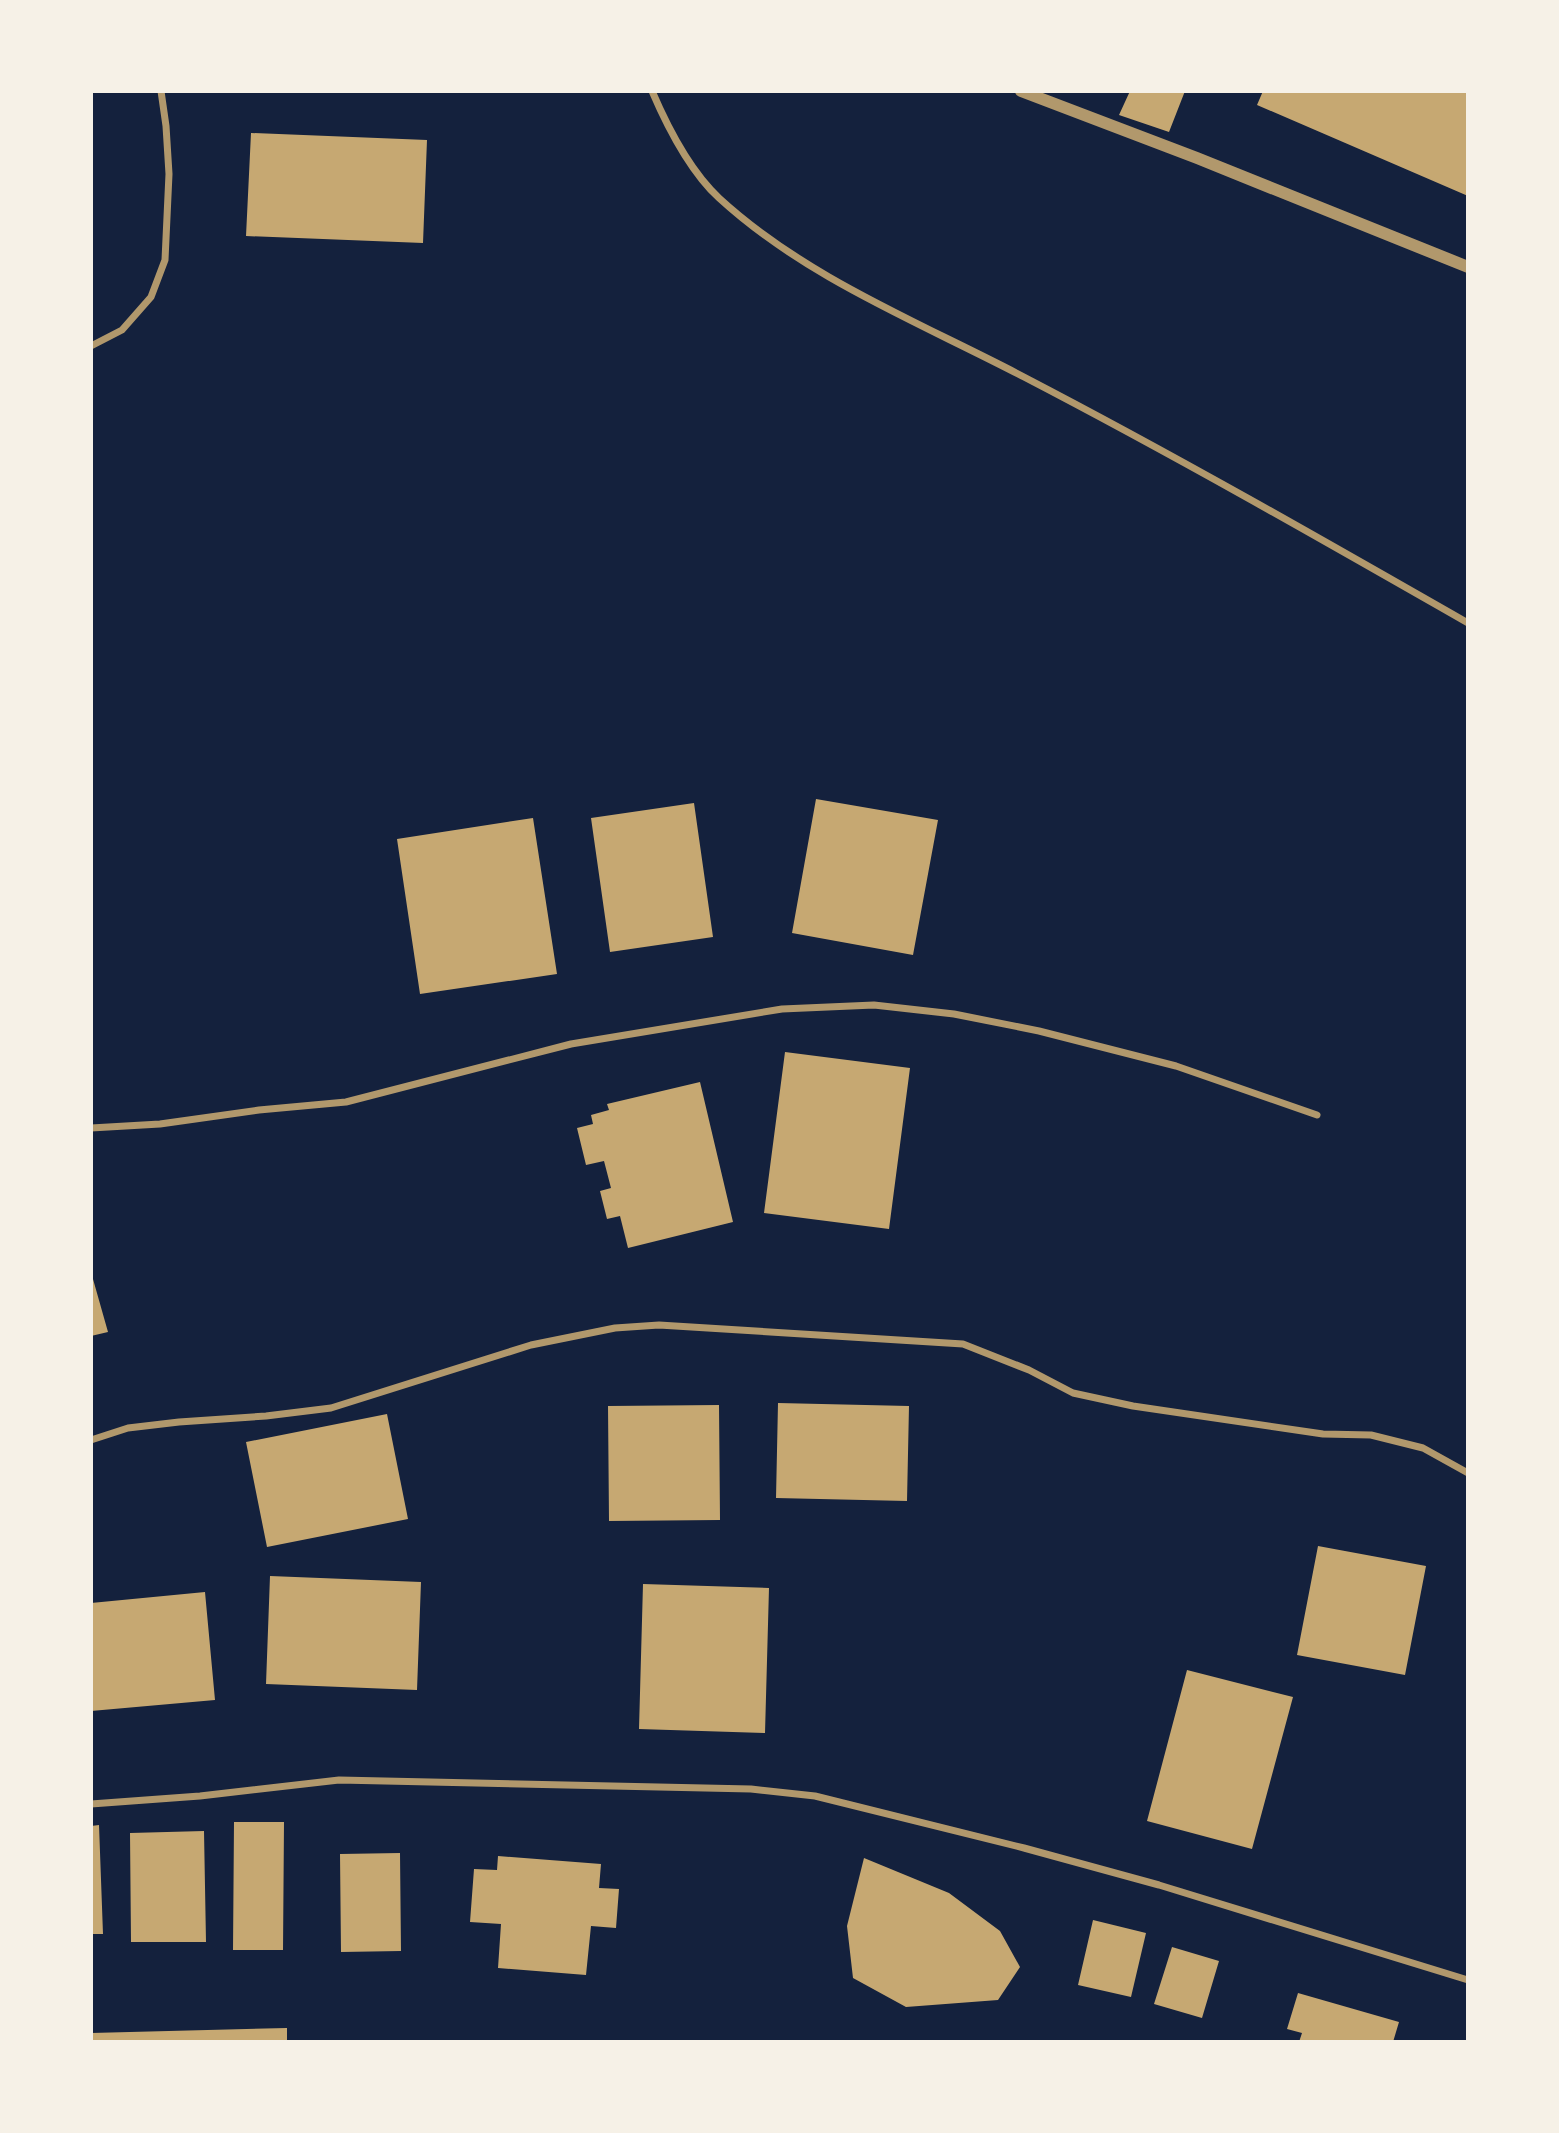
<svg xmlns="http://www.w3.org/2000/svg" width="1559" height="2133" viewBox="0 0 1559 2133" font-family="Quicksand,sans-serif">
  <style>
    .building { fill: #c6a872 }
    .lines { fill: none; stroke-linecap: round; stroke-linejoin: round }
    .minor { stroke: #b1986c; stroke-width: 7 }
    .tertiary { stroke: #b1986c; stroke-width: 12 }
  </style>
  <rect width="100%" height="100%" fill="#14213d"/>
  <!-- building -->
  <path class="building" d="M1130,91H1185L1169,132L1119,115Z
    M1263,91H1468V196L1257,105Z
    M251,133L427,140L423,243L246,236Z
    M816,799L938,820L913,955L792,933Z
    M694,803L713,937L610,952L591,818Z
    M533,818L557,974L420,994L397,839Z
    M785,1052L910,1068L889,1229L764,1213Z
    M700,1082L733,1222L628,1248L620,1216L607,1219L600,1191L611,1188L604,1161L586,1165L577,1128L593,1124L591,1115L609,1110L607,1104Z
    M91,1272L108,1332L91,1336Z
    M778,1403L909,1406L907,1501L776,1498Z
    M719,1405L720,1520L609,1521L608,1406Z
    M387,1414L408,1519L267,1547L246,1442Z
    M1318,1546L1426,1566L1405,1675L1297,1655Z
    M270,1576L421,1582L417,1690L266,1684Z
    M643,1584L769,1588L765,1733L639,1729Z
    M205,1592L215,1700L91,1711V1603Z
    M1187,1670L1293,1697L1252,1849L1147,1821Z
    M234,1822H284L283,1950H233Z
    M99,1825L103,1934H91V1826Z
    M204,1831L206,1942H131L130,1833Z
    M400,1853L401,1951L341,1952L340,1854Z
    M498,1856L601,1864L599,1888L619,1889L616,1928L591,1926L586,1975L498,1968L501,1924L470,1922L474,1869L497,1870Z
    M864,1858L949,1893L1000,1931L1020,1967L998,2000L906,2007L853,1978L847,1926Z
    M1093,1920L1146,1933L1131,1997L1078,1985Z
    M1172,1947L1219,1961L1202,2018L1154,2004Z
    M1298,1993L1399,2022L1393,2042H1299L1302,2033L1287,2029Z
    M287,2028V2042H91V2033Z"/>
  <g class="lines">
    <!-- minor -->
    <path class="minor" d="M652,91C667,126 691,172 719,198C806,278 921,323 1024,377C1174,455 1321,539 1468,623
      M91,346L122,330L151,297L165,260L169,174L166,126L161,91
      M91,1128L160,1124L259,1110L346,1102L571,1044L782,1009L874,1005L954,1014L1039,1031L1176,1066L1317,1115
      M91,1440L128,1428L179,1422L266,1416L331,1408L531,1345L615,1328L659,1325L963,1344L1029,1370L1073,1393L1133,1406L1323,1434L1371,1435L1423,1448L1468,1473
      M91,1804L200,1796L339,1780L751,1789L815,1796L1024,1848L1159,1885L1468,1980"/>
    <!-- tertiary -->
    <path class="tertiary" d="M1021,91L1197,158L1468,267"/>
  </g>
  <!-- border -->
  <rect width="1559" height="2133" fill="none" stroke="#f6f1e7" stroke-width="186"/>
</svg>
